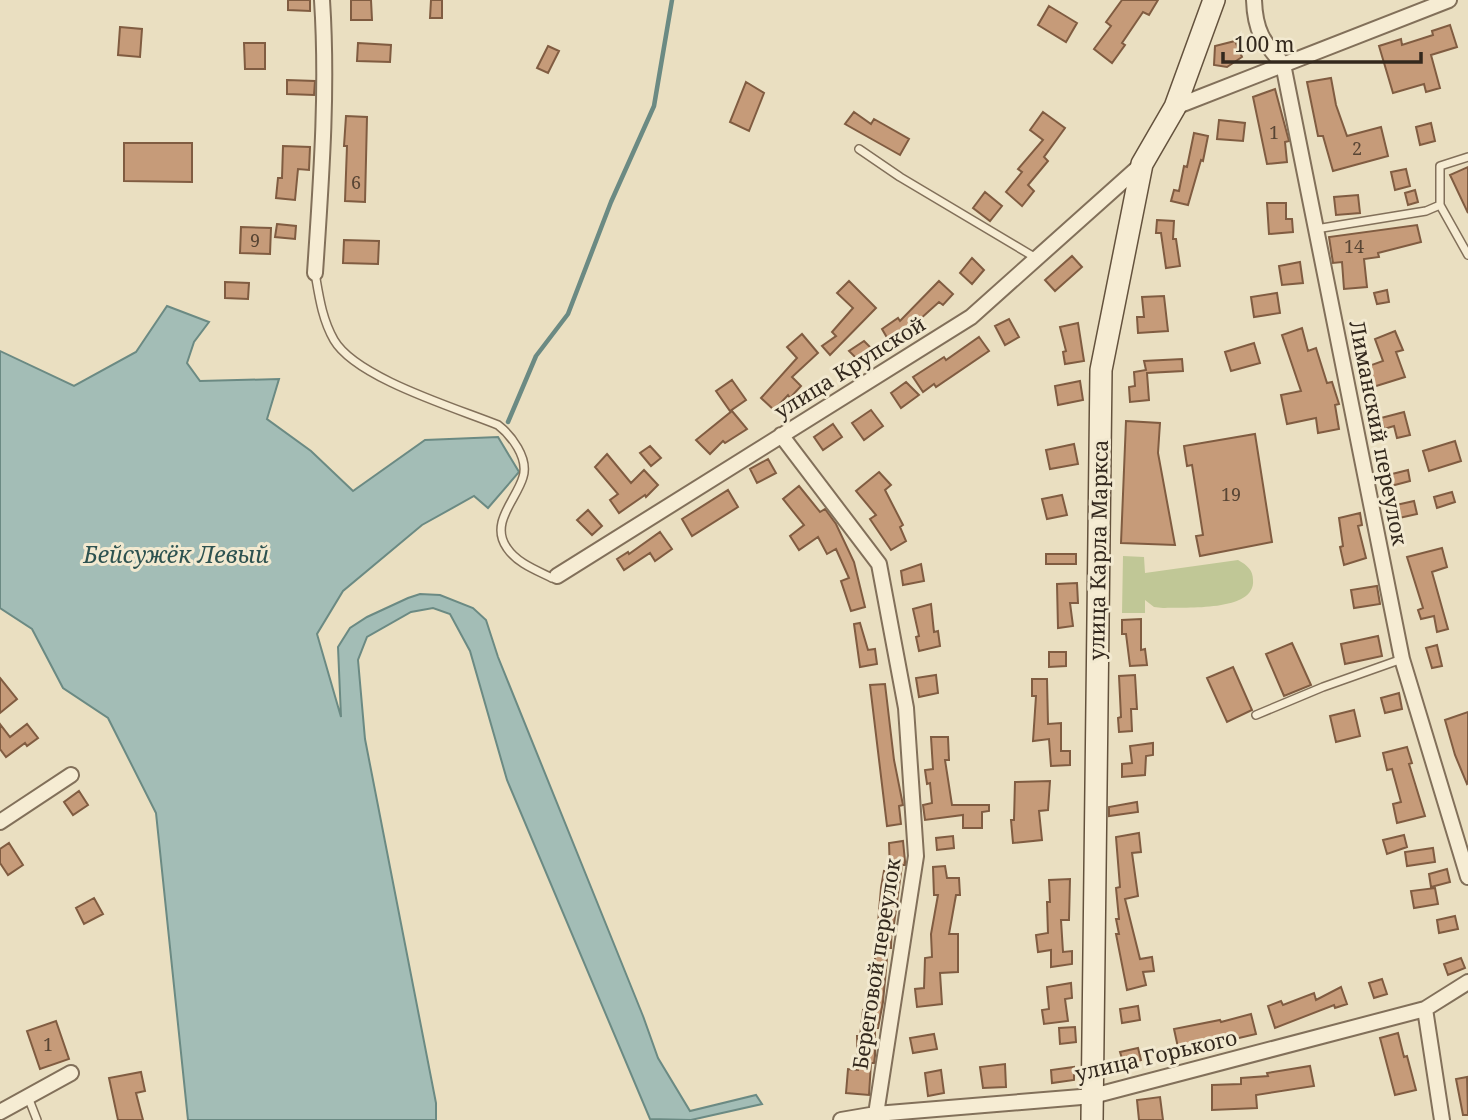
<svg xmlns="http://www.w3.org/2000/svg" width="1468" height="1120" viewBox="0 0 1468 1120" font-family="'Noto Serif',serif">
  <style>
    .green { fill: #c0c796 }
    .water { fill: #a3bdb6; stroke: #6b8a83; stroke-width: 2 }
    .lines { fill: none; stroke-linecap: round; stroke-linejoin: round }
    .stream { stroke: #6b8a83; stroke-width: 4.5 }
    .building { fill: #c69b79; stroke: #805c41; stroke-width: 2 }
    .lane-casing { stroke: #82705a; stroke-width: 10 }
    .street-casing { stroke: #82705a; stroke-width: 18 }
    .secondary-casing { stroke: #64523d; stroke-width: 24 }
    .lane { stroke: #f6ecd3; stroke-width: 7 }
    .street { stroke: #f6ecd3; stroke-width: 14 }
    .secondary { stroke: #f6ecd3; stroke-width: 21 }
    .labels { text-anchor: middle; stroke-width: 6; stroke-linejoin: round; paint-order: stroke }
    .number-label { font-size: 18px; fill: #584534 }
    .street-label { font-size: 21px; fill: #33281d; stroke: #f2e9d0 }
    .water-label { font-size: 23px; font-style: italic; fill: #2d5250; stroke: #f2e9d0 }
  </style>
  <rect width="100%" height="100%" fill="#eadfc1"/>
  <!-- green -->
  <path class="green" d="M1123,556L1144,557L1145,573L1238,560C1247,565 1253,570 1253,580C1256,612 1185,607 1163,608L1154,607L1145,600V613H1122Z"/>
  <!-- water -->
  <path class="water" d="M167,306L209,322L194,342L187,363L200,381L279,379L267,419L311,451L353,491L425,440L498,437L519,472L488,508L474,496L422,525L343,591L317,634L341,717L338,647L350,628L367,617L408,598L420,594L440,595L473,608L486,620L498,657L643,1016L658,1058L690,1111L756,1095L762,1104L691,1120L650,1119L507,780L470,651L450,614L433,608L411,612L367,637L358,660L365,739L436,1103V1120H188L156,813L108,718L63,688L32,629L0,608V351L74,386L136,352Z"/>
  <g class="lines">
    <!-- stream -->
    <path class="stream" d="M508,422L536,356L568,314L611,202L654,106L672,0"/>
  </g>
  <!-- building -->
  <path class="building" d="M288,0H310V11L288,10Z
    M351,0H371L372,20H351Z
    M431,0H442V18H430Z
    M1122,0H1158L1149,15L1143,12L1122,43L1125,45L1112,63L1094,49L1111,26L1106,22Z
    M1049,6L1077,23L1066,42L1038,25Z
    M1450,25L1457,47L1431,55L1440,88L1426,92L1424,84L1393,93L1379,46L1401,39L1402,45L1433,35L1432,31Z
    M120,27L142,29L140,57L118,55Z
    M1235,41L1242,57L1227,67L1214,65L1215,46Z
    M244,43H265V69H245Z
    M358,43L391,45L390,62L357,61Z
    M548,46L559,51L548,73L537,68Z
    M1331,78L1336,105L1347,136L1381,127L1388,156L1333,171L1323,136H1318L1307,82Z
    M287,80L315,81L314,95L287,94Z
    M746,82L764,93L749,131L730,122Z
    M1275,89L1289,141L1285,142L1287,162L1267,164L1253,97Z
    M854,112L871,124L874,119L909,139L900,155L845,124Z
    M1043,112L1065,128L1044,157L1048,161L1028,185L1034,191L1022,206L1006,192L1022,172L1018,169L1043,140L1030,130Z
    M346,116L367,117L365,202L345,201L347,146H344Z
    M1219,120L1245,123L1243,141L1217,139Z
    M1431,123L1435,141L1420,145L1416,127Z
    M1194,133L1208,136L1203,161L1201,160L1188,205L1171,201L1174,190L1179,191L1184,166L1187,167Z
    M124,143H192V182L124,181Z
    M283,146L310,147L309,170L298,169L295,200L276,198L278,178H282Z
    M1468,167V213L1450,175Z
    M1406,169L1410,186L1395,190L1391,172Z
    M1415,190L1418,202L1408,205L1405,193Z
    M985,192L1002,206L990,221L973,208Z
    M1358,195L1360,213L1336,215L1334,197Z
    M1267,203H1286V219H1292L1293,232L1269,234Z
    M1157,220L1174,221L1173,239H1176L1180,266L1166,268L1161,233H1156Z
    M277,224L296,226L295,239L275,237Z
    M1417,225L1421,242L1378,253L1379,257L1364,259L1367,287L1344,289L1342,262L1333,263L1329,237Z
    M241,227L271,228L270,254L240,253Z
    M344,240L379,241L378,264L343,263Z
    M1072,256L1082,267L1055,291L1045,280Z
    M972,258L984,270L972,284L960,273Z
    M1300,262L1303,283L1282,285L1279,266Z
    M849,281L876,308L830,355L822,346L836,336L832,332L853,308L837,293Z
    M939,281L953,294L943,305L939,302L918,321L889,341L882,329L898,318L900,321Z
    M225,282L249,283L248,299L225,298Z
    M1387,290L1389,302L1377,304L1374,293Z
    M1277,293L1280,313L1254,317L1251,297Z
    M1164,296L1168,331L1138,333L1137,317H1144L1142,297Z
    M1009,319L1019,337L1005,345L995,326Z
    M1078,323L1084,361L1065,364L1063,352L1066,351L1060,327Z
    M1302,328L1308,351L1316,348L1327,383L1332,382L1339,404L1335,405L1339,429L1318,433L1316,418L1287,424L1281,395L1301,391L1282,335Z
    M1395,331L1403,350L1396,352L1405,377L1373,387L1366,367L1383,361L1375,339Z
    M802,334L818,353L792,377L801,386L790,398L788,395L774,410L761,398L797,358L787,347Z
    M979,337L989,351L936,387L934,384L923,392L913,377L944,357L946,360Z
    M864,341L872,349L857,359L849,351Z
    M1254,343L1260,363L1231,371L1225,352Z
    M1182,359L1183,371L1147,373L1149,400L1130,402L1129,387L1135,386L1134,372L1146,370L1144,361Z
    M732,380L746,400L730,411L716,391Z
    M1080,381L1083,400L1058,405L1055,386Z
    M906,382L919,395L901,408L891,393Z
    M871,410L883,426L864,440L852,423Z
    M732,411L747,429L725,443L723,441L710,454L696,440Z
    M1404,412L1410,435L1397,438L1394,426L1384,429L1381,418Z
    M1126,421L1160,423L1158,453L1175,545L1121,543Z
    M833,424L842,437L823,450L814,437Z
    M1255,434L1272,542L1200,556L1196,536L1203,535L1192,465L1187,466L1184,446Z
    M1455,441L1461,461L1429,471L1423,451Z
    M1074,444L1078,464L1050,469L1046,450Z
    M650,446L661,458L651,466L640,453Z
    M607,454L631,483L644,470L658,485L646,497L645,495L619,513L610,500L618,494L595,467Z
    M768,459L776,473L757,483L750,469Z
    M1408,470L1410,481L1391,486L1388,475Z
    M879,472L891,485L885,490L903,525L900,527L906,541L891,550L870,519L876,515L856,491Z
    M799,486L820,512L825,509L836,524L854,562L865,607L851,611L841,581L849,578L836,549L827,554L818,537L799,550L790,536L804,525L783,499Z
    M728,490L738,507L692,536L682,519Z
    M1452,492L1455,502L1437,508L1434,497Z
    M1062,495L1067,515L1047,519L1042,499Z
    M1414,501L1417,514L1399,518L1396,505Z
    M588,510L602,526L592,535L577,520Z
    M1360,513L1362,525L1358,526L1366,558L1344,565L1340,547L1343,546L1339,518Z
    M660,532L672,549L655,561L650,553L624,570L617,559L628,552L629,554Z
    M1442,548L1447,567L1432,572L1448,629L1437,632L1434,616L1421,619L1418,610L1423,608L1407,557Z
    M1046,554H1076V564H1046Z
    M921,564L924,581L903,585L901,571Z
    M1077,583L1078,603H1070L1073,626L1058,628L1057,584Z
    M1377,586L1380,604L1354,608L1351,590Z
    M931,604L934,632L938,631L940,646L919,651L916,637L919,636L913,609Z
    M1141,619V650L1145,649L1147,665L1130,666L1126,634H1122V620Z
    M860,623L868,650L875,649L877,664L860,667L854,624Z
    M1378,636L1382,656L1345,664L1341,644Z
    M1292,643L1311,685L1284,696L1266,654Z
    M1437,645L1442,666L1432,668L1426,648Z
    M1049,652H1066V666L1049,667Z
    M1233,667L1252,710L1227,722L1207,678Z
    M936,675L938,693L919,697L916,678Z
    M1135,675L1137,709H1131L1132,731L1119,732L1118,718L1121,717L1119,676Z
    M0,678L17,699L0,713Z
    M1032,679H1047L1048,724L1061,723V751H1070V765L1051,766L1049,739L1033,741L1036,696H1032Z
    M885,684L894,760L903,805L899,806L901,824L887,826L870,685Z
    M1399,693L1402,709L1385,713L1381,698Z
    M1354,710L1360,736L1336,742L1330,716Z
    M1468,712V783L1467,784L1455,755L1445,720Z
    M0,724L10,737L27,724L38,738L27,746L25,743L6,757L0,749Z
    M931,737H948L949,760H945L952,805H989V811L982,812V828H963V815L925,820L923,805L932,803L930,783L927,784L925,770L933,769Z
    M1153,743V755L1146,756L1145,775L1122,777V764L1132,763L1130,746Z
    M1407,747L1412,763L1409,764L1425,816L1397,823L1393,804L1401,802L1392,769L1387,770L1383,753Z
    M1050,781L1048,810L1039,811L1042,840L1013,843L1011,820H1014L1015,782Z
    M79,791L88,805L73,815L64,802Z
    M1137,802L1138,812L1109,816V807Z
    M1139,833L1141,852L1132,853L1138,896L1125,899L1140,959L1152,957L1154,971L1143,972L1146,985L1127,990L1116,934H1119L1116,919H1119L1116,888L1120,887L1116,837Z
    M1404,835L1407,847L1387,854L1383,840Z
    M953,836L954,848L937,850L936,838Z
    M903,841L905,861V865H902L894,924L892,923L891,948H888L883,1002L878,1028H875V1056L874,1063H871L869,1095L846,1093L848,1069L858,1070L857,1036H860L863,1010L866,1011L870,982H873L881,888L884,871L890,872L889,843Z
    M9,843L23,865L8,875L0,863V849Z
    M1433,848L1435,862L1407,866L1405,852Z
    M945,866L947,878H959L960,895H956L949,934H958V972L940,973L942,1004L917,1007L915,989L924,988L925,958L932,957L931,934L938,895H934L933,867Z
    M1447,869L1450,882L1431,887L1429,874Z
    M1070,879L1069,920H1061L1063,952L1072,951V964L1051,967V950L1038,952L1036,935L1048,933L1047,902H1050L1049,880Z
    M1435,888L1438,904L1414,908L1411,891Z
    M94,898L103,914L84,924L76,908Z
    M1455,916L1458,929L1439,933L1437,920Z
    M1461,958L1465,968L1448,975L1444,964Z
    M1382,979L1387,994L1374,998L1369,983Z
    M1071,983L1072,998L1065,999L1068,1021L1044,1024L1042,1010L1049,1009L1047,987Z
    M1341,987L1347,1004L1335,1008L1334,1005L1275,1028L1268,1006L1281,1001L1283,1005L1314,993L1316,1000Z
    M1138,1006L1140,1020L1122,1023L1120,1009Z
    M1251,1014L1256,1034L1179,1052L1174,1029L1220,1020L1221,1022Z
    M56,1021L69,1059L40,1069L27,1031Z
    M1075,1027L1076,1042L1060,1044L1059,1028Z
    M1398,1033L1404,1057L1407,1056L1416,1090L1395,1095L1380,1038Z
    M934,1034L937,1049L913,1053L910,1038Z
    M1138,1048L1141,1060L1124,1065L1120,1052Z
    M1005,1064L1006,1087L983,1088L980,1067Z
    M1310,1066L1314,1086L1256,1095L1257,1108L1212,1110V1085L1241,1084V1078L1268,1076L1267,1073Z
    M1074,1067V1080L1052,1083L1051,1070Z
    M941,1070L944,1093L928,1096L925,1073Z
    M141,1072L145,1091L136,1093L143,1120H118L109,1078Z
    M1467,1077L1468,1115H1463L1456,1079Z
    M1160,1097L1163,1120H1139L1137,1100Z"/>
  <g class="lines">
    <!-- lane casing -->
    <g class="lane-casing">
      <path id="lane" d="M859,149L900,177L1036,258
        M1468,157L1440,166V205L1468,255
        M1316,229L1426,211L1440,205
        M315,273C319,296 322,319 334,340C356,378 456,408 498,425C511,435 529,458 523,477C517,499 489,523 507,548C517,563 536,570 552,578L557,576
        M1256,715L1323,687L1402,659
        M28,1097L37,1120"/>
    </g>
    <!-- street casing -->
    <g class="street-casing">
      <path id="street" d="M1254,0C1255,31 1263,42 1283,64L1402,659L1468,877
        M1175,107L1449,0
        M315,273C321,182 328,91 322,0
        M781,435L879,564L906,708L916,856L876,1114
        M557,576L971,317L1141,165
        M0,822L71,775
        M1425,1009L1442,1120
        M0,1112L71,1073
        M841,1120L876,1114L1093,1096L1425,1009L1468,982"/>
    </g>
    <!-- secondary casing -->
    <g class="secondary-casing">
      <path id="secondary" d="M1092,1120L1101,370L1142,164L1175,107L1214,0"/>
    </g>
    <!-- lane -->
    <use href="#lane" class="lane"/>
    <!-- street -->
    <use href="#street" class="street"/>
    <!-- secondary -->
    <use href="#secondary" class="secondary"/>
  </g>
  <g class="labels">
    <!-- number labels -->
    <g class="number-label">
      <text x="1274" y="139">1</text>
      <text x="1357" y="155">2</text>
      <text x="356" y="189">6</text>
      <text x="255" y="247">9</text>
      <text x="1354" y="253">14</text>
      <text x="1231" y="501">19</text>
      <text x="48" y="1051">1</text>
    </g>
    <!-- street labels -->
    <g class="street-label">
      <text transform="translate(850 368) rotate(-32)" y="7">улица Крупской</text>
      <text transform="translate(1378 433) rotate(79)" y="7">Лиманский переулок</text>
      <text transform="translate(1099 550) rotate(-89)" y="7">улица Карла Маркса</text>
      <text transform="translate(877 964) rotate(-81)" y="7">Береговой переулок</text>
      <text transform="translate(1156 1056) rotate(-13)" y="7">улица Горького</text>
    </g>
    <!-- water labels -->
    <g class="water-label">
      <text x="176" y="563">Бейсужёк Левый</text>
    </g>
  </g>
  <!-- scale -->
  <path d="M1223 52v10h198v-10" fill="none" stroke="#33281d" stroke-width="3.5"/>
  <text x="1234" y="52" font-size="21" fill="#33281d" stroke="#f2e9d0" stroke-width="5" paint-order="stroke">100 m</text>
</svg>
